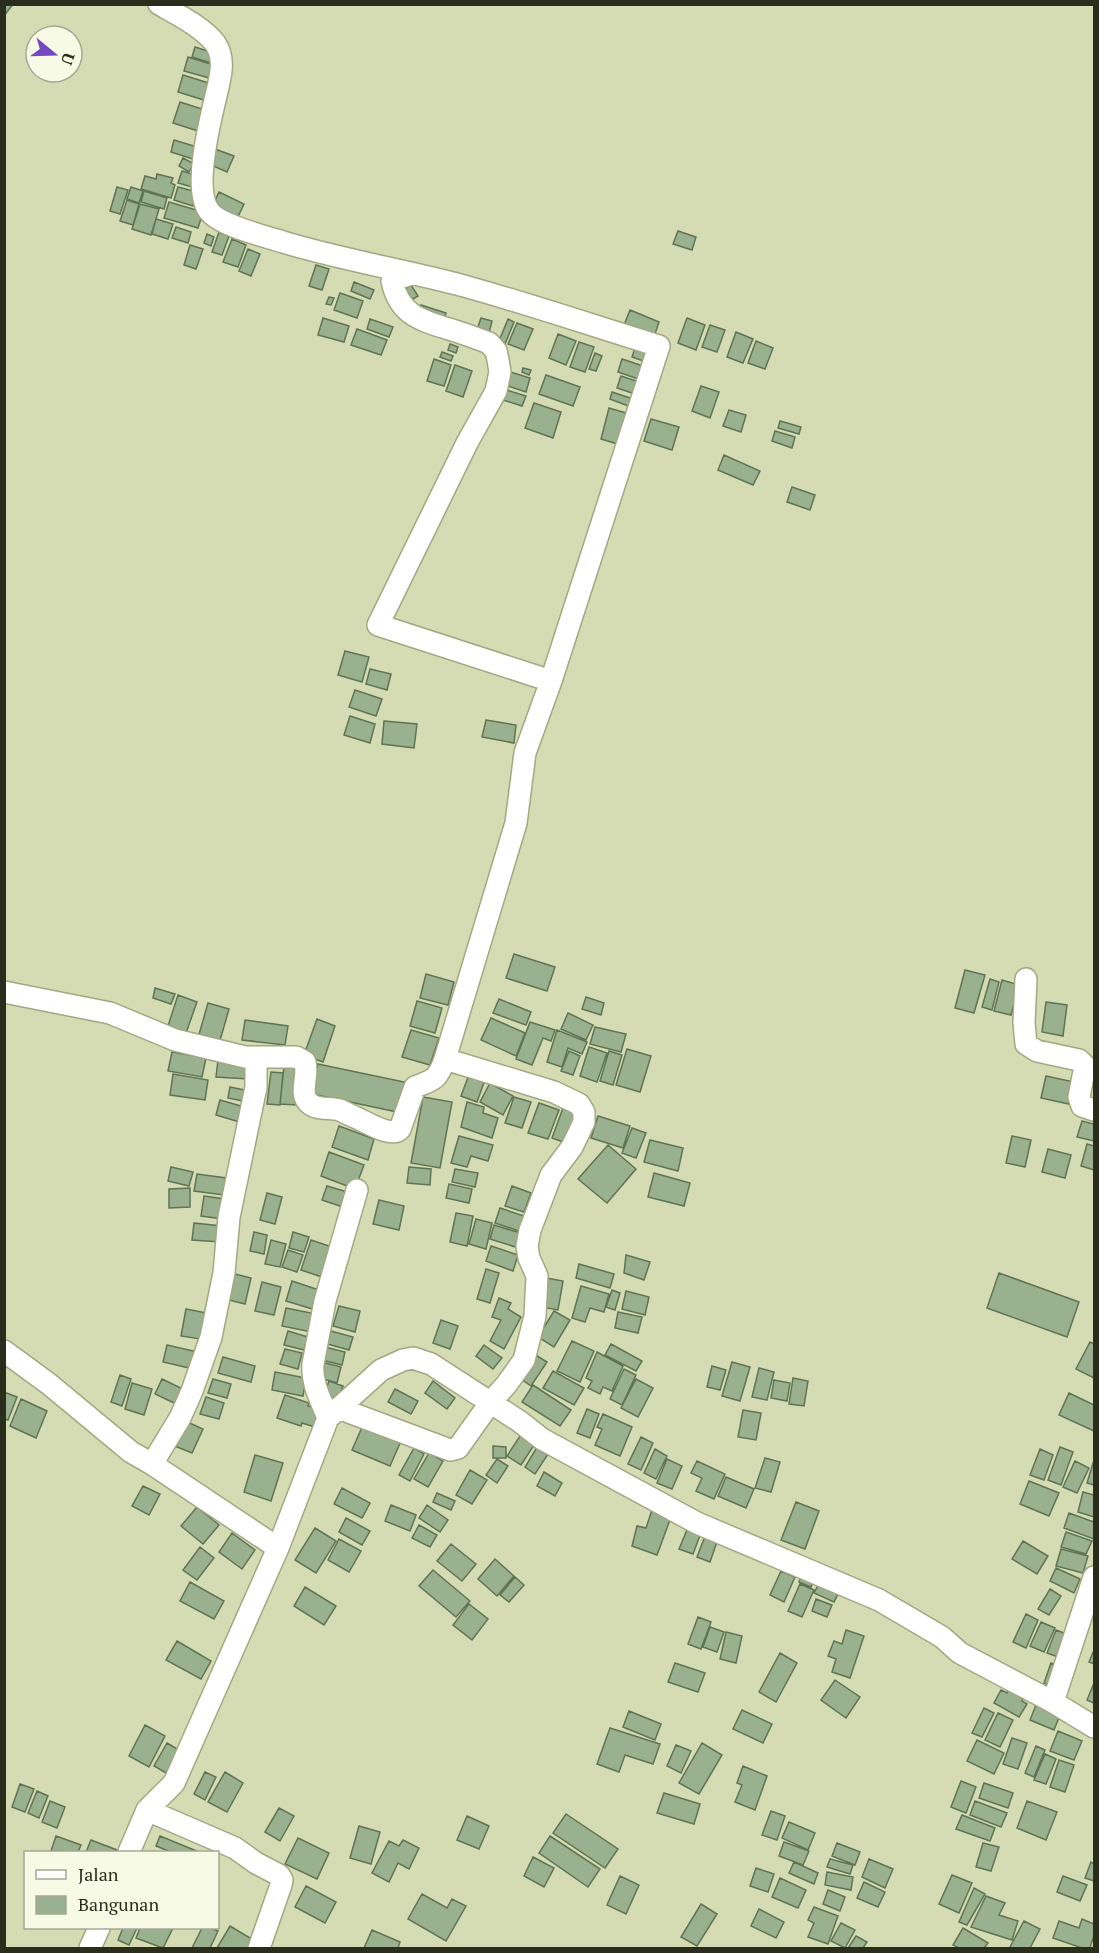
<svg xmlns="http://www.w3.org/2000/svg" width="1099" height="1953" viewBox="0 0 1099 1953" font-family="'PT Serif',serif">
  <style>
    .building { fill: #9ab18f; stroke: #5f7454; stroke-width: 1.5 }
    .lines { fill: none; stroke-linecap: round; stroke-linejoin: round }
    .minor-casing { stroke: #a2a881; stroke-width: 24 }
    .minor { stroke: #fff; stroke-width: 21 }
  </style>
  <rect width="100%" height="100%" fill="#d5dcb3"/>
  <!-- building -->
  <path class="building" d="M4,4H13L4,16Z
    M195,47L217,54L214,64L192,57Z
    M188,57L217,66L213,79L184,71Z
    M183,75L212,84L207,101L178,92Z
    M180,102L205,110L198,131L173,123Z
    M174,140L197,147L193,159L171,152Z
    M215,149L234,156L227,172L209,164Z
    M183,158L194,164L189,172L179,166Z
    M182,171L199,176L196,188L178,183Z
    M157,174L173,178L171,183L175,185L171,198L141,189L145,176L156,179Z
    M117,187L128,190L120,214L110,211Z
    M131,187L143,191L139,203L127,199Z
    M178,187L197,192L193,206L174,200Z
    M144,191L167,198L164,209L141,202Z
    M219,192L244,204L235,223L210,211Z
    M127,200L139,204L133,225L120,221Z
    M169,202L203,212L198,228L164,218Z
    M140,204L159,209L151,235L132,229Z
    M156,219L173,224L168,239L152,234Z
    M176,227L191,232L188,243L172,238Z
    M678,231L696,237L692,250L673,244Z
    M219,232L229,236L222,255L212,252Z
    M207,234L214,237L211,246L204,243Z
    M232,239L246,245L238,267L223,262Z
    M190,245L203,249L196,269L184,265Z
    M248,249L260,254L251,276L239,271Z
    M316,265L329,269L322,290L309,286Z
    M354,282L374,290L370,299L351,291Z
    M411,285L418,296L405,304L398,293Z
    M340,293L363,301L357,318L334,310Z
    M329,297L334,298L331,305L326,304Z
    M421,305L446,313L443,325L417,316Z
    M630,310L659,322L654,337L624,325Z
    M323,318L349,326L344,342L318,335Z
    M481,318L492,321L489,333L477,330Z
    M687,318L705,325L696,350L678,343Z
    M370,319L393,327L389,337L367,329Z
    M508,319L514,322L505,344L499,341Z
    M517,323L533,329L524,350L508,344Z
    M710,325L725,330L717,352L702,347Z
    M357,329L387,340L381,355L351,345Z
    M736,332L753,339L743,363L727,357Z
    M558,334L576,341L566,365L549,358Z
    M756,341L773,348L765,369L748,363Z
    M579,342L594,347L585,372L570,367Z
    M450,344L458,347L456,353L448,350Z
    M635,348L655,355L652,364L632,357Z
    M442,352L453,356L451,361L440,357Z
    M595,353L602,356L596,371L589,369Z
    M434,359L451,365L444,386L427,381Z
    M622,359L649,368L644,381L618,372Z
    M455,365L472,371L463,397L446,391Z
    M523,368L531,370L529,375L522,372Z
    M507,371L530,378L526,392L502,384Z
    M546,375L580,387L573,406L539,394Z
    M621,376L642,383L638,395L617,388Z
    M701,386L719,392L710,418L692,411Z
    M503,389L526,396L522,406L500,399Z
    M612,392L639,401L636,409L610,399Z
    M534,403L561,412L553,438L525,428Z
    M609,408L633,415L624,446L601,439Z
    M729,410L746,415L741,432L723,426Z
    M651,419L679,427L672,450L644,441Z
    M780,421L801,427L799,434L778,428Z
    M775,431L795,437L792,448L772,441Z
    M724,455L760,471L753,485L718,470Z
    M792,487L815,495L810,510L787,502Z
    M345,651L369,657L362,682L338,675Z
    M370,669L391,674L387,690L366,684Z
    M355,690L382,699L376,716L349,707Z
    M350,716L375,724L370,743L344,735Z
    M486,720L516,725L514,743L482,737Z
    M384,721L417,724L414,748L382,744Z
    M514,954L555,967L547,991L506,978Z
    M965,970L985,975L974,1013L955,1008Z
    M426,974L454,982L448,1005L420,998Z
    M990,979L999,982L992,1010L982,1007Z
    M1002,980L1019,985L1011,1015L994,1011Z
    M155,988L175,994L171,1004L153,998Z
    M178,995L197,1002L186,1033L168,1026Z
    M586,997L604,1003L601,1015L582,1009Z
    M499,999L531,1012L526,1025L493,1013Z
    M417,1001L442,1008L435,1033L410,1026Z
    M1046,1002L1067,1005L1063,1036L1042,1032Z
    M208,1003L229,1009L219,1044L198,1038Z
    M568,1013L593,1025L586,1040L561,1029Z
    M491,1018L525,1033L516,1056L481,1040Z
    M317,1019L335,1026L323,1062L304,1055Z
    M245,1020L288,1026L285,1045L242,1040Z
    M530,1022L555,1030L551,1041L543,1038L532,1065L516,1059Z
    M595,1027L626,1034L621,1052L590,1044Z
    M411,1030L439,1038L430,1065L402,1057Z
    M557,1030L587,1042L582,1054L568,1048L562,1067L547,1062Z
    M589,1047L607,1053L597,1082L580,1076Z
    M627,1049L651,1056L640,1092L616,1085Z
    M569,1051L580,1056L573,1075L561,1071Z
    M609,1051L622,1055L613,1085L600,1081Z
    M172,1052L206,1058L202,1077L168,1071Z
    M218,1060L249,1062L248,1079L216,1077Z
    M318,1064L409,1083L402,1113L312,1094Z
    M284,1066L301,1068L297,1105L280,1104Z
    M271,1072L283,1073L280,1105L267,1104Z
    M470,1072L486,1077L477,1102L461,1096Z
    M173,1074L208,1080L205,1100L170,1095Z
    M1046,1076L1074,1082L1069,1104L1041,1098Z
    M490,1083L513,1096L503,1115L480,1102Z
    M230,1087L250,1091L248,1102L228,1098Z
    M423,1097L452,1102L440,1168L411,1163Z
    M514,1097L531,1102L522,1128L505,1123Z
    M220,1100L248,1108L243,1123L216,1115Z
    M467,1102L484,1107L483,1113L498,1118L492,1138L461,1127Z
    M539,1103L559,1110L548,1139L528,1133Z
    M563,1108L580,1114L569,1144L552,1138Z
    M598,1116L630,1126L623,1148L591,1138Z
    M1082,1121L1094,1124V1141L1077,1137Z
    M339,1126L374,1139L368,1160L332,1147Z
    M632,1128L646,1133L636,1158L622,1153Z
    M459,1136L493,1145L488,1161L471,1156L467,1167L451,1163Z
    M1012,1136L1031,1140L1025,1167L1006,1163Z
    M650,1140L683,1148L678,1171L644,1162Z
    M1087,1144L1094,1146V1170L1081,1166Z
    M608,1145L636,1169L607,1203L578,1179Z
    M1048,1149L1071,1155L1065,1178L1042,1172Z
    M329,1152L364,1165L355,1189L321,1176Z
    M171,1167L193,1172L189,1186L168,1181Z
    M409,1167L431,1169L430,1185L407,1183Z
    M455,1169L478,1173L475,1187L452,1182Z
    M654,1173L690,1183L684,1206L648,1197Z
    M197,1174L226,1178L224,1195L194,1191Z
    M449,1184L472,1189L469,1203L446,1198Z
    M327,1186L351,1193L346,1208L322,1200Z
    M512,1186L531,1193L524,1212L505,1206Z
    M190,1188V1207L169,1208V1189Z
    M267,1193L282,1197L275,1224L260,1220Z
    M204,1196L225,1199L223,1219L201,1216Z
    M379,1200L404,1206L399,1230L373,1224Z
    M500,1208L527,1217L522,1232L495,1223Z
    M456,1213L473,1216L467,1246L450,1242Z
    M476,1219L492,1223L486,1249L469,1244Z
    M194,1223L222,1226L221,1242L192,1240Z
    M494,1225L527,1235L522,1249L490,1239Z
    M254,1232L267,1235L264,1254L250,1251Z
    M293,1232L309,1237L304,1252L289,1248Z
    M271,1240L286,1244L280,1267L265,1264Z
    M311,1240L332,1247L322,1277L301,1270Z
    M491,1246L518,1255L513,1271L486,1261Z
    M288,1250L303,1255L297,1272L282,1267Z
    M626,1255L650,1262L644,1280L624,1273Z
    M579,1264L614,1274L610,1288L576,1278Z
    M486,1269L499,1273L490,1303L477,1299Z
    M999,1273L1079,1302L1067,1337L987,1308Z
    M235,1274L251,1278L245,1304L229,1300Z
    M541,1277L563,1281L558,1310L536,1306Z
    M292,1281L325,1292L319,1311L286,1301Z
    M262,1282L281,1287L274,1315L255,1311Z
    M581,1286L609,1294L604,1312L590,1308L585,1322L572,1318Z
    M612,1290L620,1293L615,1310L606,1307Z
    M626,1291L649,1297L645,1315L622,1309Z
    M499,1298L511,1303L508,1309L521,1317L504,1349L490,1341L501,1320L492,1317Z
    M339,1306L360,1311L355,1332L333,1326Z
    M286,1308L321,1315L317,1333L282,1326Z
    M186,1309L212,1314L207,1340L181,1336Z
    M554,1311L570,1320L554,1347L538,1337Z
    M618,1312L642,1317L638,1333L615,1328Z
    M441,1320L458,1326L450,1349L433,1343Z
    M327,1330L353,1337L349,1350L324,1343Z
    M288,1331L308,1337L304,1350L284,1345Z
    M572,1341L594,1351L580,1382L557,1371Z
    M1090,1342L1094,1344V1378L1076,1369Z
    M611,1344L642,1361L636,1371L605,1355Z
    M167,1345L202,1353L198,1370L163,1362Z
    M484,1345L502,1358L493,1369L476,1356Z
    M321,1346L345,1352L342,1365L318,1359Z
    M285,1349L302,1353L298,1369L280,1364Z
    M597,1352L623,1366L612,1391L603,1387L600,1394L588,1388L592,1381L586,1378Z
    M534,1354L547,1362L531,1386L518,1377Z
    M223,1357L255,1366L251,1382L218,1373Z
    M322,1362L341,1367L337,1383L317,1377Z
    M732,1362L750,1367L740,1401L722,1396Z
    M712,1366L726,1370L720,1390L707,1387Z
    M759,1368L774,1372L767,1400L752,1397Z
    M624,1369L636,1375L622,1405L610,1399Z
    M553,1371L584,1388L574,1405L543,1388Z
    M275,1372L306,1378L303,1396L272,1390Z
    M120,1375L131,1379L122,1406L111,1402Z
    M793,1378L808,1381L804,1406L789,1404Z
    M162,1379L183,1389L176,1404L155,1394Z
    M213,1379L231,1384L227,1398L208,1393Z
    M636,1379L653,1388L638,1417L621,1408Z
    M774,1380L790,1383L787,1401L771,1398Z
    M329,1381L343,1386L336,1406L322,1401Z
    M433,1381L455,1398L447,1409L425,1393Z
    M132,1383L152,1389L144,1415L125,1409Z
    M533,1385L571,1410L560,1426L522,1402Z
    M395,1389L418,1401L411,1414L388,1402Z
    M4,1392L17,1397L8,1420L4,1419Z
    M1069,1393L1094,1405V1431L1059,1415Z
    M285,1395L309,1403L308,1406L323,1410L318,1428L302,1423L301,1426L277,1418Z
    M206,1397L224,1403L219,1419L200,1414Z
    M21,1399L47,1411L36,1438L10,1426Z
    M587,1409L599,1414L590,1438L577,1433Z
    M743,1410L761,1413L756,1440L738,1437Z
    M603,1414L632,1427L620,1456L595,1445L602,1429L597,1427Z
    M181,1419L203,1429L192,1453L170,1444Z
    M363,1425L401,1441L390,1466L352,1450Z
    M522,1433L536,1442L521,1465L507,1456Z
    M641,1437L653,1443L641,1470L628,1464Z
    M539,1444L550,1451L535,1474L525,1467Z
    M493,1446L506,1447V1458H493Z
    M1060,1447L1073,1452L1061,1485L1048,1480Z
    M414,1448L424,1454L410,1481L399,1475Z
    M655,1449L667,1456L656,1479L644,1473Z
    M1040,1449L1053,1455L1044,1480L1030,1475Z
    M429,1453L443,1461L428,1487L414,1479Z
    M255,1455L283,1463L271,1501L244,1492Z
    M765,1458L780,1462L771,1492L755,1488Z
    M497,1459L508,1466L497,1483L486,1475Z
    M667,1459L682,1466L672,1489L657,1483Z
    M1094,1460V1485L1087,1483Z
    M697,1461L725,1474L714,1499L696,1491L702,1478L691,1473Z
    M1075,1461L1089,1468L1077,1493L1063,1487Z
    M470,1470L487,1480L472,1504L456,1495Z
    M544,1472L562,1483L555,1496L537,1486Z
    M726,1477L754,1489L746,1508L718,1496Z
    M1029,1481L1059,1493L1049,1516L1020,1504Z
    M143,1486L160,1494L149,1515L132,1506Z
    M342,1488L370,1503L362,1518L334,1504Z
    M1083,1492L1094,1495V1517L1078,1512Z
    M437,1493L455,1501L451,1510L433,1502Z
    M796,1502L819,1511L805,1549L781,1540Z
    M391,1505L416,1515L410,1531L385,1521Z
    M427,1505L448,1520L440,1532L419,1518Z
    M197,1507L219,1525L203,1544L181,1526Z
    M652,1510L671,1517L657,1555L632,1546L637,1526L646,1528Z
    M1069,1513L1094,1522V1539L1064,1528Z
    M346,1518L370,1531L362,1545L339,1532Z
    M419,1525L437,1535L430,1547L412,1538Z
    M689,1525L702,1530L693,1554L679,1549Z
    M315,1528L336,1541L316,1573L295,1560Z
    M707,1531L719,1536L710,1562L697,1557Z
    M1066,1532L1092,1541L1086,1554L1061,1547Z
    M232,1533L255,1550L242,1569L219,1552Z
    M339,1539L361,1551L349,1572L328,1560Z
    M1023,1541L1048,1556L1037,1574L1012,1559Z
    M451,1544L476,1564L462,1581L437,1561Z
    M200,1547L214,1558L197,1580L183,1570Z
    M1061,1549L1088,1556L1083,1573L1056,1566Z
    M495,1559L514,1576L497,1596L478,1579Z
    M1056,1568L1080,1579L1074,1593L1050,1581Z
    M433,1570L470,1601L456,1617L419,1586Z
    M804,1570L816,1575L811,1587L799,1582Z
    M781,1571L795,1577L784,1602L770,1595Z
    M515,1577L524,1585L509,1602L500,1595Z
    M821,1580L840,1590L834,1602L814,1593Z
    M190,1582L224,1601L214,1619L180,1601Z
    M800,1584L814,1590L802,1617L788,1611Z
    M305,1587L336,1606L324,1625L294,1606Z
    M1050,1589L1061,1596L1049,1615L1038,1609Z
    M816,1599L832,1605L827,1617L812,1611Z
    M469,1604L488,1619L472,1640L453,1625Z
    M1026,1614L1038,1620L1026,1648L1013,1642Z
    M698,1617L711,1622L701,1649L688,1644Z
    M1041,1622L1055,1628L1044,1652L1030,1646Z
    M710,1627L724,1632L717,1652L703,1647Z
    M846,1630L864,1636L850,1678L832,1672L836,1659L828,1656L834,1641L842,1644Z
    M1056,1630L1069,1635L1061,1658L1047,1653Z
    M726,1632L742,1636L736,1663L720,1659Z
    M177,1641L211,1661L201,1679L166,1660Z
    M1094,1650V1664L1089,1662Z
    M780,1653L797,1663L776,1702L759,1692Z
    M675,1663L705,1673L698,1692L668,1682Z
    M1051,1663L1062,1667L1055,1688L1044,1683Z
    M835,1680L860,1697L846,1718L821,1700Z
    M1094,1683V1703L1087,1700Z
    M1010,1686L1025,1693L1022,1701L1027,1704L1019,1717L994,1703L1001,1690L1007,1693Z
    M1036,1705L1060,1715L1054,1730L1030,1720Z
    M984,1708L994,1713L982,1737L972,1733Z
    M742,1710L772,1724L763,1743L733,1729Z
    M629,1711L661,1724L655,1740L623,1727Z
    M998,1713L1013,1720L1000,1747L985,1740Z
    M145,1725L165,1736L149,1767L129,1756Z
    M610,1728L660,1744L653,1764L625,1755L619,1772L597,1764Z
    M1058,1731L1082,1741L1074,1760L1050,1751Z
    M1012,1738L1027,1743L1018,1769L1003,1764Z
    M977,1740L1004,1753L994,1774L967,1761Z
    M167,1743L186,1754L173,1777L154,1766Z
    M702,1743L722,1755L699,1794L679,1783Z
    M676,1745L691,1751L681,1773L667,1766Z
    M1036,1746L1045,1750L1034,1777L1025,1773Z
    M1045,1754L1056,1759L1046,1784L1034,1780Z
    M1059,1760L1074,1765L1065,1792L1050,1787Z
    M743,1766L767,1776L755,1810L735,1802L742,1785L737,1783Z
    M205,1772L216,1777L205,1800L194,1794Z
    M225,1772L243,1783L227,1812L208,1802Z
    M961,1781L976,1787L966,1813L951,1807Z
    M984,1783L1013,1793L1008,1808L979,1798Z
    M20,1784L34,1789L25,1812L12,1807Z
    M37,1791L48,1796L39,1818L28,1813Z
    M664,1793L700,1804L694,1824L657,1813Z
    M50,1801L65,1807L57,1828L42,1822Z
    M975,1801L1007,1813L1001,1827L970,1815Z
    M1027,1801L1057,1812L1046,1840L1017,1828Z
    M279,1808L294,1816L280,1841L265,1832Z
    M771,1811L785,1816L777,1840L762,1835Z
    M566,1814L618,1849L605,1868L553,1833Z
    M962,1815L995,1828L990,1841L956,1829Z
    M467,1816L489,1826L479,1849L457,1840Z
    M789,1822L815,1833L808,1850L782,1838Z
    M359,1826L380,1832L371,1864L350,1858Z
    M56,1836L81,1845L78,1852L51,1851Z
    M160,1836L199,1852H171L156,1846Z
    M550,1836L600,1869L588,1887L539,1853Z
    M298,1838L329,1853L317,1879L285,1864Z
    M91,1840L117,1850L116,1852H86Z
    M403,1840L419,1848L409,1869L398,1863L389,1882L372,1873L389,1841L399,1846Z
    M784,1842L809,1851L803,1865L779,1856Z
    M837,1843L860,1852L855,1865L832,1856Z
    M983,1843L999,1847L991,1871L976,1867Z
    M533,1857L554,1868L544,1887L524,1876Z
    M830,1859L853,1865L850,1874L827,1867Z
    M869,1859L893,1869L885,1888L862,1877Z
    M794,1862L818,1873L814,1884L789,1873Z
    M1091,1862L1094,1864V1881L1085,1878Z
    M756,1868L774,1874L768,1892L750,1886Z
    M827,1872L853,1877L851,1890L825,1885Z
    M952,1875L972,1883L959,1913L939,1904Z
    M620,1876L639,1885L626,1914L607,1905Z
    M1063,1876L1087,1885L1080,1901L1057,1892Z
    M780,1878L806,1890L798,1908L772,1897Z
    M864,1882L885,1892L878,1907L857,1898Z
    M306,1886L336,1902L325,1923L295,1907Z
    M974,1888L985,1894L967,1925L959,1922Z
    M828,1890L845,1897L840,1911L823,1904Z
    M422,1894L447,1908L452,1899L466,1906L446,1941L408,1919Z
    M986,1896L1005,1903L999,1915L1018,1921L1012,1940L971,1927Z
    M701,1904L717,1914L697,1946L681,1937Z
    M814,1907L838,1916L828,1944L808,1937L814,1923L808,1920Z
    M759,1909L784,1922L776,1938L751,1926Z
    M1082,1919L1094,1924V1935L1090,1948H1082L1053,1938L1059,1921L1079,1928Z
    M1024,1921L1040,1929L1030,1948H1013L1010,1947Z
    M841,1923L855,1930L845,1948L831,1941Z
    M230,1926L255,1941L251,1948H217Z
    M123,1928H137L129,1945L118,1940Z
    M140,1928H173L163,1948L136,1938Z
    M202,1928H210L218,1931L210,1948H192Z
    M963,1928L988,1943L984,1948H959L953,1945Z
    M372,1930L400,1942L398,1948H364Z
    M856,1936L867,1942L863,1948H848Z"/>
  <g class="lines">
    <!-- minor casing -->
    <g class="minor-casing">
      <path id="minor" d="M411,274L392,281C399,314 419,320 449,329C462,333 476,338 489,343L496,351L498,360L500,372L496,391L467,443L378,625L551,681
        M1026,979L1024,1023L1026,1044L1037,1051L1079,1060L1085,1066L1079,1097L1082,1106L1094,1110
        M4,992L110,1013L175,1040L245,1057H296L305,1062C309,1075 299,1093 308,1102C316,1111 330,1107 340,1110C346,1113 352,1116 357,1118C368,1123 392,1138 400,1129L415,1087C434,1080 438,1079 445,1059L516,823L525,753L551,681L659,346C594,326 529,304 464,286C404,270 343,260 283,242C265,236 220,226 209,211C193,190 209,125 215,100C219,82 227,60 215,43C201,26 178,15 159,4
        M4,1351L49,1384L131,1452L152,1464L278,1548
        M338,1408L450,1450L458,1448L490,1403L506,1385L524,1360L535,1316L537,1276L529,1258L527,1246L530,1230L551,1175L572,1147L584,1122V1112L579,1104L554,1092L445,1059
        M328,1418C321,1400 311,1383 313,1364L325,1301L357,1190
        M152,1464L180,1418L192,1391L211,1337L224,1273L229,1217L256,1087V1057
        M1053,1702L1094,1577
        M147,1810L235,1848L256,1863L279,1875L282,1880L281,1885L259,1948
        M129,1852L147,1810L174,1783L278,1548L328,1418L381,1370L403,1360L413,1358L431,1364L519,1421L542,1439L697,1523L879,1600L942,1637L960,1653L1053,1702L1094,1727
        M90,1948L99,1928"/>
    </g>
    <!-- minor -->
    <use href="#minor" class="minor"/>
  </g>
  <!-- border -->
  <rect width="1099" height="1953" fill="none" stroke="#2a2c1c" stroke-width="12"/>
  <!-- legend -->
  <rect x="24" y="1851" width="195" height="78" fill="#f7fbe6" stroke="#a5a895" stroke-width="1.5"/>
  <rect x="36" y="1870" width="30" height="9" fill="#ffffff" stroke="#a5a895" stroke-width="1.5"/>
  <text x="78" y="1881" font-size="18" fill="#2a2c1c">Jalan</text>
  <rect x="36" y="1896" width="30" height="18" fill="#9ab18f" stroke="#a5a895" stroke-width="1.5"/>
  <text x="78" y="1911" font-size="18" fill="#2a2c1c">Bangunan</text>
  <!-- north arrow -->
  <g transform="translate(54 54) rotate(109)"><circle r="28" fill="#f7fbe6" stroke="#a5a895" stroke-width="1.5"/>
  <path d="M0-4.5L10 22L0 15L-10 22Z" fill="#734ac2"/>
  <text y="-9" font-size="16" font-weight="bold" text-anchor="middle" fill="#2a2c1c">U</text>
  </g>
</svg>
